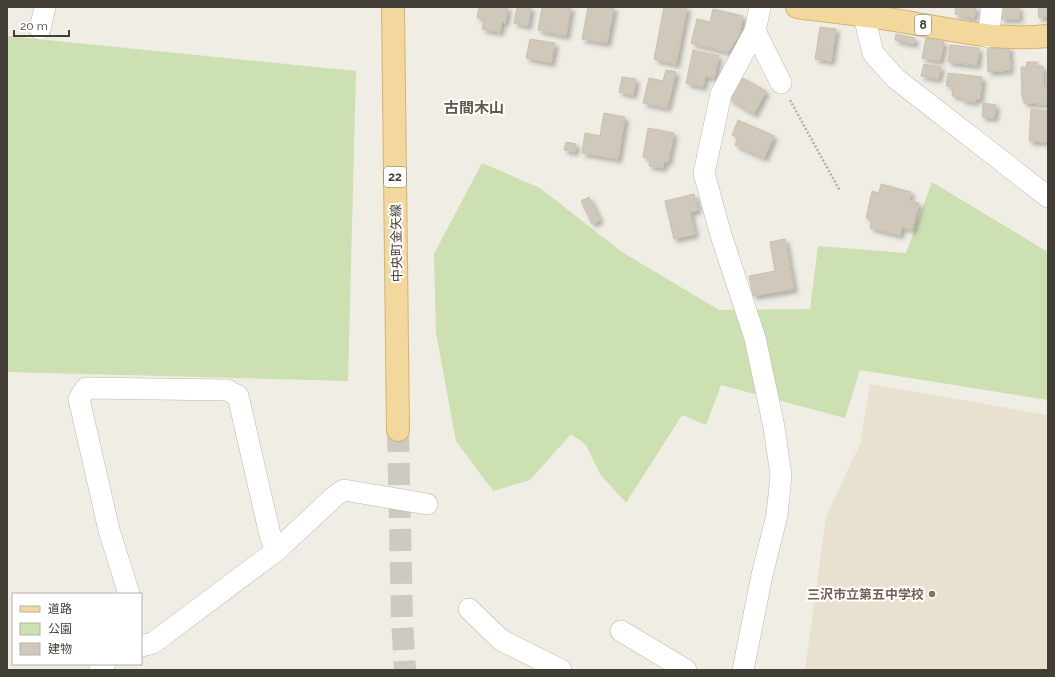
<svg xmlns="http://www.w3.org/2000/svg" width="1055" height="677" viewBox="0 0 1055 677" font-family="Raleway,'Noto Sans JP',sans-serif">
  <style>
    .education { fill: #e8e1d0 }
    .green { fill: #cce0b2 }
    .building { fill: #d1c8bc; stroke: #cac0b0; filter: url(#shadow) }
    .lines { fill: none; stroke-linecap: round; stroke-linejoin: round }
    .major-tunnel { stroke: #cdcac2; stroke-width: 22; stroke-dasharray: 22 11; stroke-linecap: butt }
    .minor-casing { stroke: #beb7ac; stroke-width: 22 }
    .major-casing { stroke: #d5b46e; stroke-width: 24 }
    .path { stroke: #bbaf9c; stroke-width: 2.5; stroke-dasharray: 2 2; stroke-linecap: butt }
    .minor { stroke: #fff; stroke-width: 21 }
    .major { stroke: #f2d89c; stroke-width: 22 }
    .education-dot { fill: #8d6e63; stroke: #fff; stroke-width: 1.5 }
    .labels { text-anchor: middle; stroke-width: 4; stroke-linejoin: round; paint-order: stroke }
    .shield { fill: #fff; stroke: #7b7772; stroke-width: 1 }
    .shield-label { font-size: 12px; font-weight: bold; fill: #423d35 }
    .street-label { font-size: 13px; fill: #423d35; stroke: #fff }
    .education-label { font-size: 13px; font-weight: bold; fill: #785e54; stroke: #fff; text-anchor: end }
    .quarter-label { font-size: 15px; font-weight: bold; fill: #635a4e; stroke: #fff }
  </style>
  <defs>
    <filter id="shadow"><feDropShadow dx="3.5" dy="3.5" stdDeviation="2" flood-color="#0004"/></filter>
  </defs>
  <rect width="100%" height="100%" fill="#f0ede5"/>
  <!-- education -->
  <path class="education" d="M870,384L1048,415V670H805L826,517L860,444Z"/>
  <!-- green -->
  <path class="green" d="M7,36L356,71L348,381L7,372Z
    M482,163L540,188L622,252L719,310L810,309L818,246L906,253L932,182L1048,252V400L860,370L845,418L721,385L706,425L682,415L626,503L600,474L586,445L571,434L530,480L493,491L456,441L436,333L434,254Z"/>
  <!-- building -->
  <path class="building" d="M479,7H508L505,23L502,22L500,32L482,29L484,19L477,18Z
    M517,7H531L528,26L514,23Z
    M542,7H571L566,36L538,30Z
    M588,7H614L607,43L582,39Z
    M664,7H687L676,64L654,59Z
    M956,7H976L974,18L955,14Z
    M1001,7H1019V19H1001Z
    M1038,7H1048V17L1039,18Z
    M713,9L743,16L739,35L728,52L691,43L697,19L710,22Z
    M820,27L836,29L831,61L815,59Z
    M896,34L915,38L914,44L895,40Z
    M926,38L944,42L940,61L922,58Z
    M530,39L555,43L551,63L526,58Z
    M950,45L979,48L977,65L948,62Z
    M1009,47L1010,70L988,72L987,49Z
    M693,50L719,56L714,78L705,76L703,87L686,83Z
    M1027,62H1037V67L1043,66V87L1048,88V104L1024,103L1022,96L1021,67H1026Z
    M924,64L941,67L938,79L921,76Z
    M666,70L676,72L667,108L643,103L649,78L663,81Z
    M948,73L982,77L980,99H975V102L962,100V97L952,96L953,87L946,86Z
    M622,77L636,79L633,95L619,92Z
    M741,77L766,91L754,114L729,99Z
    M983,103L996,105L994,118L982,117Z
    M1031,109L1048,111V142L1029,141Z
    M604,113L625,117L618,159L582,153L585,133L600,136Z
    M738,120L774,136L764,158L735,145L738,138L732,135Z
    M648,128L674,133L668,162L664,161L663,168L649,166L650,159L643,157Z
    M566,142L576,144L575,152L564,150Z
    M881,184L911,192L909,200L919,203L912,230L902,227L900,235L870,228L872,220L866,218L872,191L879,193Z
    M694,194L698,210L690,212L695,234L674,239L665,201Z
    M589,197L600,220L592,224L581,201Z
    M785,239L794,289L753,296L749,276L775,271L770,242Z"/>
  <g class="lines">
    <!-- major-tunnel -->
    <path class="major-tunnel" d="M398,430L402,621L405,670"/>
    <!-- minor casing -->
    <g class="minor-casing">
      <path id="minor" d="M865,7L864,16L873,53L895,78L1048,197
        M40,29L45,7
        M755,31L781,83
        M988,37L992,7
        M276,551L335,496L344,490L427,504
        M129,594L109,530L79,399L86,388L227,390L238,396L270,535L276,551L153,643L141,646
        M469,609L501,640L561,670
        M621,631L686,670
        M100,670L101,666L105,664
        M743,670L762,575L777,515L781,475L774,427L755,338L720,232L704,173L721,94L755,31L760,7"/>
    </g>
    <!-- major casing -->
    <g class="major-casing">
      <path id="major" d="M393,7L398,430
        M797,7C836,12 874,16 912,23C958,31 1001,41 1048,36"/>
    </g>
    <!-- path -->
    <path class="path" d="M790,100L840,191"/>
    <!-- minor -->
    <use href="#minor" class="minor"/>
    <!-- major -->
    <use href="#major" class="major"/>
  </g>
  <!-- markers -->
  <circle class="education-dot" cx="932" cy="594" r="4"/>
  <g class="labels">
    <!-- shield labels -->
    <g class="shield">
      <rect x="915" y="15" width="16" height="20" rx="3"/>
      <rect x="384" y="167" width="22" height="20" rx="3"/>
    </g>
    <g class="shield-label">
      <text x="923" y="29">8</text>
      <text x="395" y="181">22</text>
    </g>
    <!-- street labels -->
    <g class="street-label">
      <text transform="translate(396 243) rotate(-91)" y="5">中央町金矢線</text>
    </g>
    <!-- education labels -->
    <g class="education-label">
      <text x="924" y="599">三沢市立第五中学校</text>
    </g>
    <!-- quarter labels -->
    <g class="quarter-label">
      <text x="474" y="113">古間木山</text>
    </g>
  </g>
  <!-- border -->
  <rect width="1055" height="677" fill="none" stroke="#423d35" stroke-width="16"/>
  <!-- legend -->
  <rect x="12" y="593" width="130" height="72" fill="#ffffff" stroke="#b3b1ae"/>
  <rect x="20" y="606" width="20" height="6" fill="#f2d89c" stroke="#b3b1ae"/>
  <text x="48" y="613" font-size="12" fill="#423d35">道路</text>
  <rect x="20" y="623" width="20" height="12" fill="#cce0b2" stroke="#b3b1ae"/>
  <text x="48" y="633" font-size="12" fill="#423d35">公園</text>
  <rect x="20" y="643" width="20" height="12" fill="#d1c8bc" stroke="#b3b1ae"/>
  <text x="48" y="653" font-size="12" fill="#423d35">建物</text>
  <!-- scale -->
  <path d="M14 30v6h55v-6" fill="none" stroke="#423d35" stroke-width="2"/>
  <text x="20" y="30" font-size="12" fill="#423d35" stroke="#ffffff" stroke-width="3" paint-order="stroke">20 m</text>
</svg>
